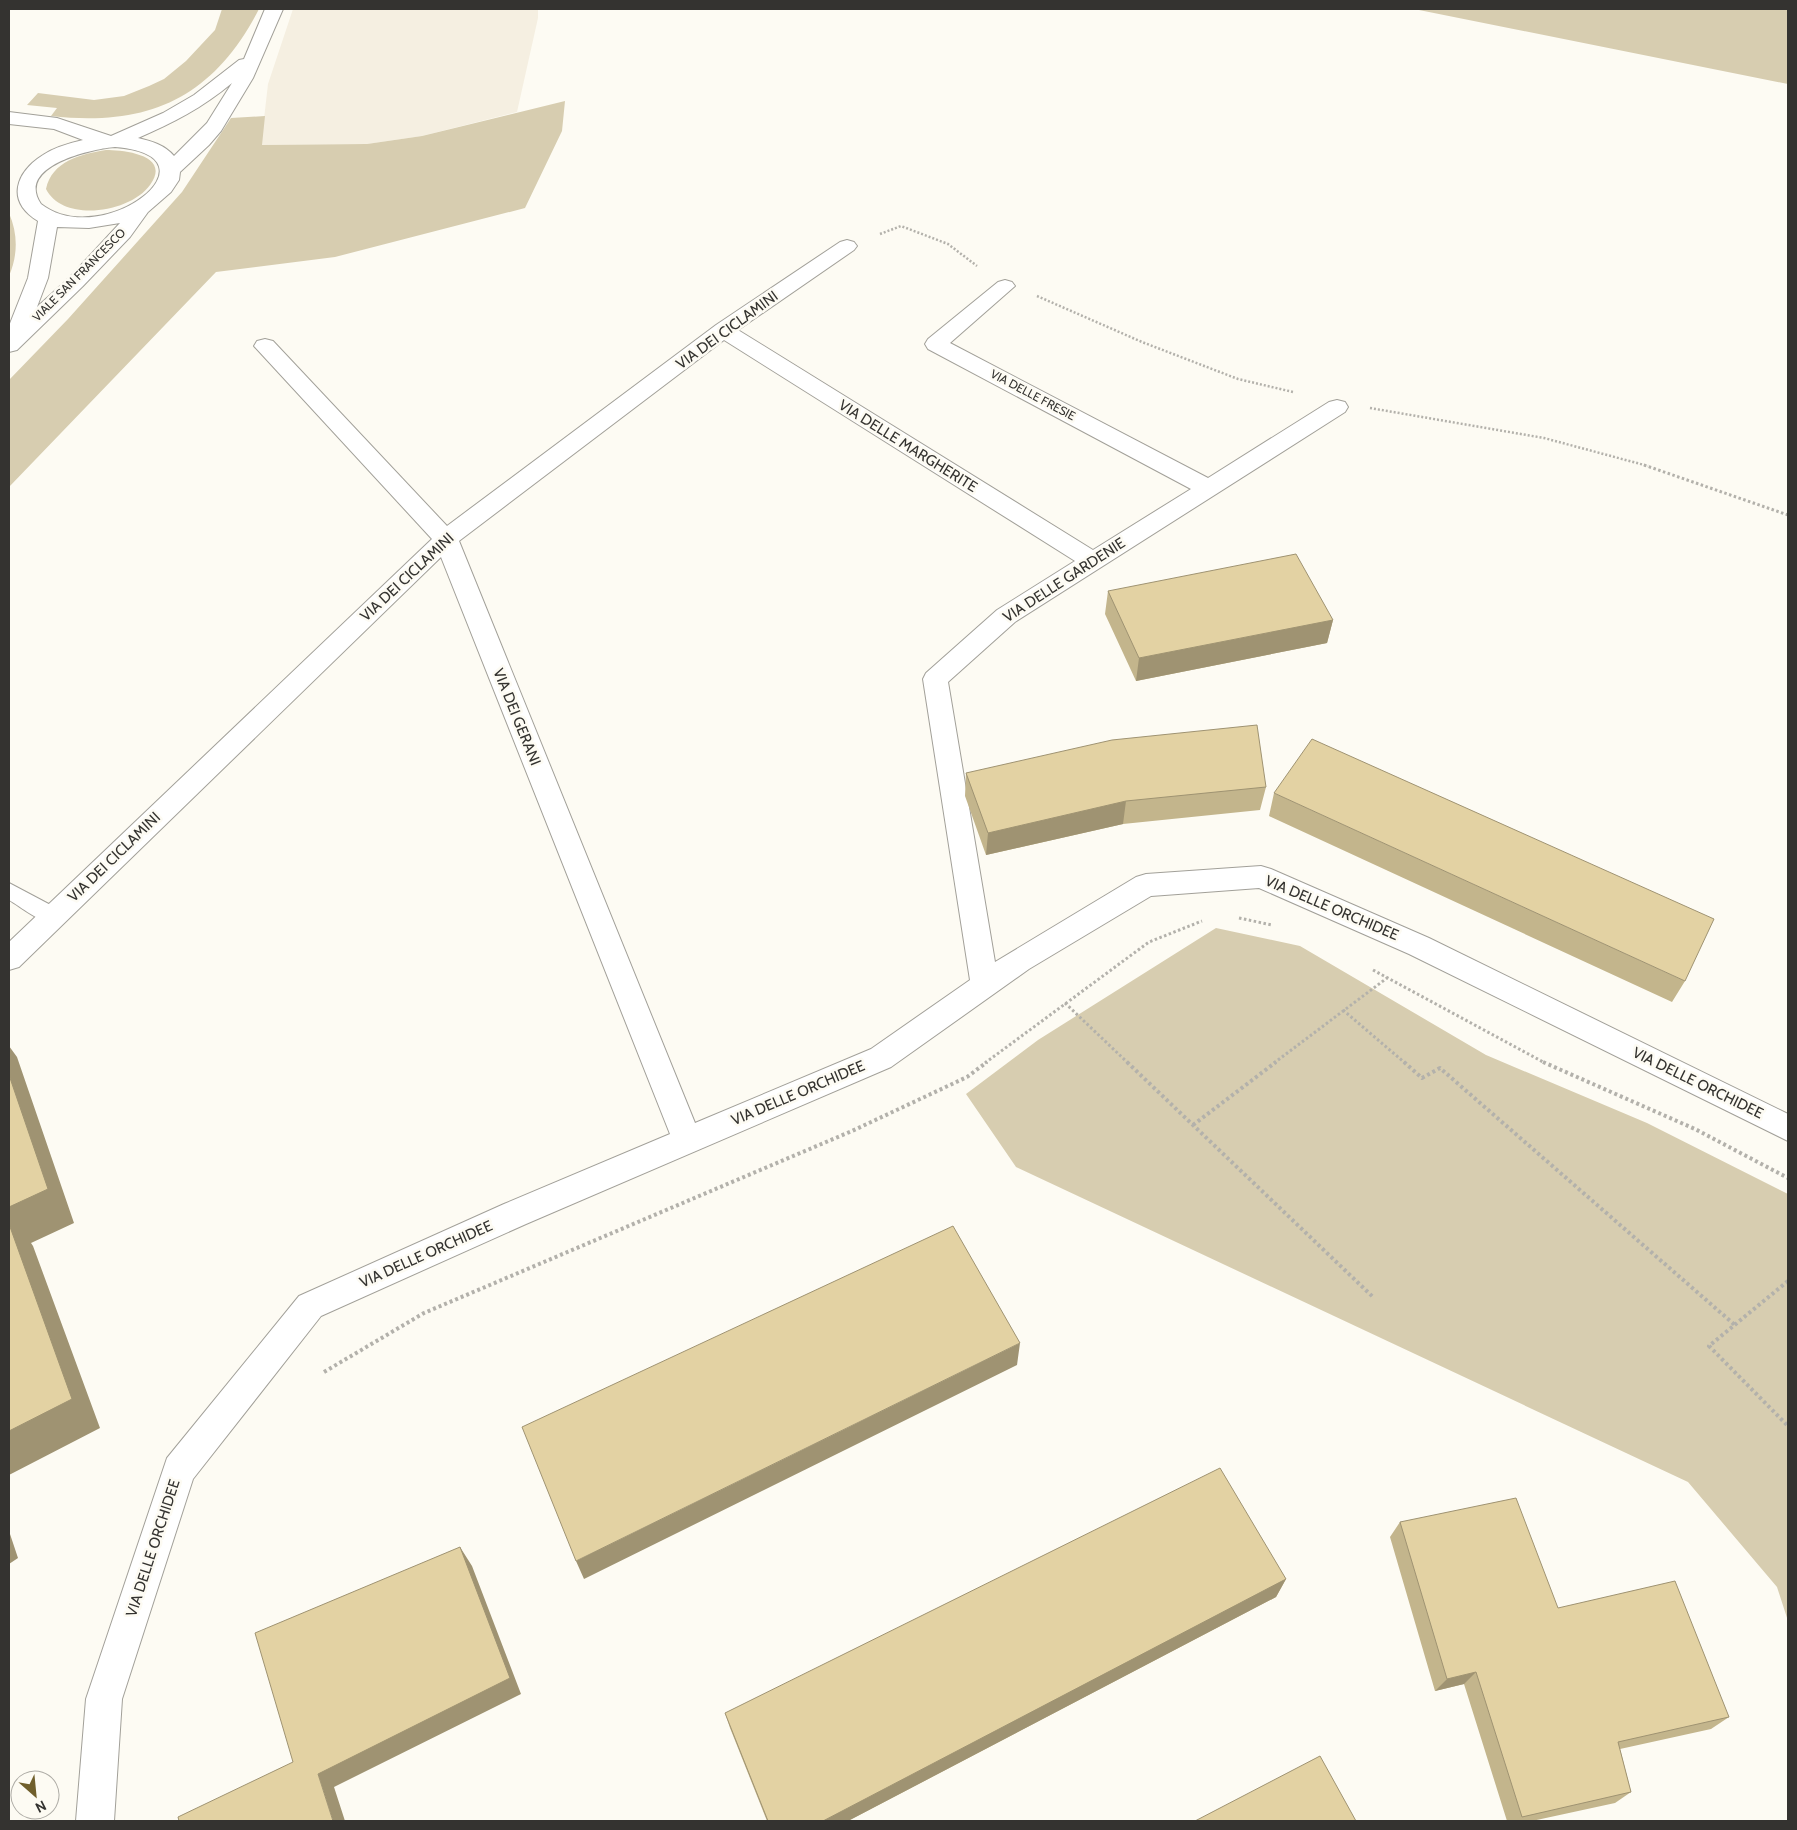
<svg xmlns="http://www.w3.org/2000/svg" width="1797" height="1830" viewBox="0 0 1797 1830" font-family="Cabin,sans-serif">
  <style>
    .built { fill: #f5efe1 }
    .green { fill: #d7cdb0 }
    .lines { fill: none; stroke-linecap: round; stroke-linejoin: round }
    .service-casing { stroke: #a2a099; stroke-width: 2 }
    .minor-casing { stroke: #a2a099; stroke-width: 2 }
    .tertiary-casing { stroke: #a2a099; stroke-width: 2 }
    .path-far2 { stroke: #b3b1ab; stroke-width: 2.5; stroke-dasharray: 2 2; stroke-linecap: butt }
    .path-far1 { stroke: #b3b1ab; stroke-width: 3; stroke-dasharray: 2.5 2.5; stroke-linecap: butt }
    .path { stroke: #b3b1ab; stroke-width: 4; stroke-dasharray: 3 3; stroke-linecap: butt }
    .service { fill: #fff; fill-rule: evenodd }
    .minor { fill: #fff; fill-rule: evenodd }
    .tertiary { fill: #fff; fill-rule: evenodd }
    .wall { fill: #c3b58c }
    .shaded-wall { fill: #9f9372 }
    .building { fill: #e3d2a3; stroke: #9f9372 }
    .labels { text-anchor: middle; stroke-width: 5; stroke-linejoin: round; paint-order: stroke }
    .far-street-label { font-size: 12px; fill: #343330; stroke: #fdfbf3 }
    .street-label { font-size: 15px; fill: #343330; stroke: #fdfbf3 }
  </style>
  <rect width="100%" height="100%" fill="#fdfbf3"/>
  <!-- built -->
  <path class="built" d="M293,9H538V18L517,112L422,136L367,144L261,145L268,84Z"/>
  <!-- green -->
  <path class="green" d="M222,9H259C213,98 149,127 51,116L57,108L27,105L38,93L94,100L124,96L149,86L164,79L186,61L215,30Z
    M1414,9H1788V84Z
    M565,101L562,131L525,208L335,257L216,272L9,487V380L68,319L182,192L231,118L265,116L262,145L367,144L422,136Z
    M106,150C124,150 172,155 150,185C130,213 63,223 46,189C52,161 81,154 106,150Z
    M9,213C18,234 18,255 9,276Z
    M1216,928L1300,946L1486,1055L1647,1123L1788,1194V1621L1777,1587L1688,1482L1016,1167L966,1094L1038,1040Z"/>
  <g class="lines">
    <!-- service casing -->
    <g class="service-casing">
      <path id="service" d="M9,883L60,910L63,916L60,922C44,927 23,908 9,900Z"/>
    </g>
    <!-- minor casing -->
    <g class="minor-casing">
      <path id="minor" d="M847,240L854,242L857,246L854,250L738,330L1093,550L1191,489L928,349L925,344L928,339L998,282L1005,280L1012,282L1015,286L950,343L1208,478L1329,402L1337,400L1345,402L1348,407L1345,412L1015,622L948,682L995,962L1136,877L1146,874L1261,866L1271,869L1429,938L1788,1114V1141L1409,954L1259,888L1151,896L1029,969L891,1067L526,1224L321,1316L193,1479L122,1699L114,1821H76L86,1699L167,1458L299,1296L504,1204L670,1134L441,557L19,967L9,970V942L432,539L254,346L257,341L265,339L273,341L447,526L716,325L840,242ZM724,340L1075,561L997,610L926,673L923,679L970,980L871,1049L695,1123L459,541Z"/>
    </g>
    <!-- tertiary casing -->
    <g class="tertiary-casing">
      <path id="tertiary" d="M265,9H283L253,78L221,131L209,145L180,172L179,180L171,192L148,212L130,237L83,286L17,350L9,352V326L28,278L38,221C5,201 16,172 43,155C55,147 70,143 83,140L54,129L9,124V112L57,118L111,136L163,113L194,95L239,60L244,59ZM232,83L207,123L174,156C165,145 151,141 138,138C173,123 202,108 232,83ZM115,147C226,156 103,252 41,204C15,166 91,149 115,147ZM120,223L69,278L37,307L48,278L57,227L89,228Z"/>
    </g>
    <!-- path-far2 -->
    <path class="path-far2" d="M880,234L901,226L948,244L977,266
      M1037,296L1142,342L1238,379L1293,392
      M1370,408L1544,438L1648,466"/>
    <!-- path-far1 -->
    <path class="path-far1" d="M1644,465L1788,515
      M1239,918L1272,925
      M1373,970L1545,1063
      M1065,1003L1128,1063
      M1343,1010L1405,1063
      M985,1063L1149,942L1202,921
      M1274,1063L1387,978"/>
    <!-- path -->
    <path class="path" d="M1127,1062L1373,1297
      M1404,1062L1422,1078L1440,1068L1736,1326
      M1543,1062L1695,1129L1788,1178
      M1193,1125L1276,1062
      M1788,1281L1709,1346L1788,1426
      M324,1372L424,1313L852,1131L967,1077L987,1062"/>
    <!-- service -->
    <use href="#service" class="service"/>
    <!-- minor -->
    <use href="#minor" class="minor"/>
    <!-- tertiary -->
    <use href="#tertiary" class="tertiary"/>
  </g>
  <!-- wall -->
  <path class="wall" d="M1108,591L1333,620L1327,643L1136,681L1105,614Z
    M966,773L1266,787L1260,810L1123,824L986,855L965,796Z
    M1274,793L1685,981L1672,1002L1269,816Z
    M1400,1522L1558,1608L1729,1717L1711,1729L1620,1749L1631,1792L1615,1803L1532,1821H1507L1464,1684L1435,1691L1390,1537Z
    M1286,1579L1276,1597L848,1821H767L730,1728L725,1713Z"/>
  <!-- shaded-wall -->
  <path class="shaded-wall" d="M1333,620L1327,643L1136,681L1139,658Z
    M1126,801L1123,824L986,855L988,833Z
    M9,1046L17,1057L74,1223L31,1243L33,1246L100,1428L9,1475Z
    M1020,1343L1017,1365L584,1579L576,1561Z
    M9,1531L18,1558L9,1564Z
    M460,1547L472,1566L521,1694L334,1787L345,1821H333L318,1774Z
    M1286,1579L1276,1597L848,1821H823Z
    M1476,1672L1464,1684L1435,1691L1447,1679Z"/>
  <!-- building -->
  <path class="building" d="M1296,554L1333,620L1139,658L1108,591Z
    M1257,725L1266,787L1126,801L988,833L966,773L1112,740Z
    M1312,739L1714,919L1685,981L1274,793Z
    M9,1075L48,1189L9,1207Z
    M9,1224L72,1399L9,1431Z
    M953,1226L1020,1343L576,1561L522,1427Z
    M1220,1468L1286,1579L823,1821H768L725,1713Z
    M1516,1498L1558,1608L1675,1581L1729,1717L1618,1742L1631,1792L1522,1817L1476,1672L1447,1679L1400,1522Z
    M460,1547L510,1678L318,1774L333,1821H179L178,1817L293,1762L255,1633Z
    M1320,1756L1356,1821H1195Z"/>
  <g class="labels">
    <!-- far-street labels -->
    <g class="far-street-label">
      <text transform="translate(79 275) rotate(-45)" y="4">VIALE SAN FRANCESCO</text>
      <text transform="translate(1033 395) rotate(28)" y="4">VIA DELLE FRESIE</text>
    </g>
    <!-- street labels -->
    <g class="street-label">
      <text transform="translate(727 330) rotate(-36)" y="5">VIA DEI CICLAMINI</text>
      <text transform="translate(908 446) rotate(32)" y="5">VIA DELLE MARGHERITE</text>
      <text transform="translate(407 577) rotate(-43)" y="5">VIA DEI CICLAMINI</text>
      <text transform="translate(1064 580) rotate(-33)" y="5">VIA DELLE GARDENIE</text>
      <text transform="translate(517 717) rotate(68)" y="5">VIA DEI GERANI</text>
      <text transform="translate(114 857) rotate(-44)" y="5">VIA DEI CICLAMINI</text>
      <text transform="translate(1332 908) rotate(23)" y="5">VIA DELLE ORCHIDEE</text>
      <text transform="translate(1698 1083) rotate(26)" y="5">VIA DELLE ORCHIDEE</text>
      <text transform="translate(798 1093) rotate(-23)" y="5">VIA DELLE ORCHIDEE</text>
      <text transform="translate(426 1254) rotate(-24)" y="5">VIA DELLE ORCHIDEE</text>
      <text transform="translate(153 1548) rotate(-72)" y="5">VIA DELLE ORCHIDEE</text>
    </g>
  </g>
  <!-- border -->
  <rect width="1797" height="1830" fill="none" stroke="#343330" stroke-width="20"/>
  <!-- north arrow -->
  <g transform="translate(35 1795) rotate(153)"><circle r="24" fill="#fdfbf3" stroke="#adaba5"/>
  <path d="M0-4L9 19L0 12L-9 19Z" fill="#705f2c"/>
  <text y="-8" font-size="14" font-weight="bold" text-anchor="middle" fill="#343330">N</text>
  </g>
</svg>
